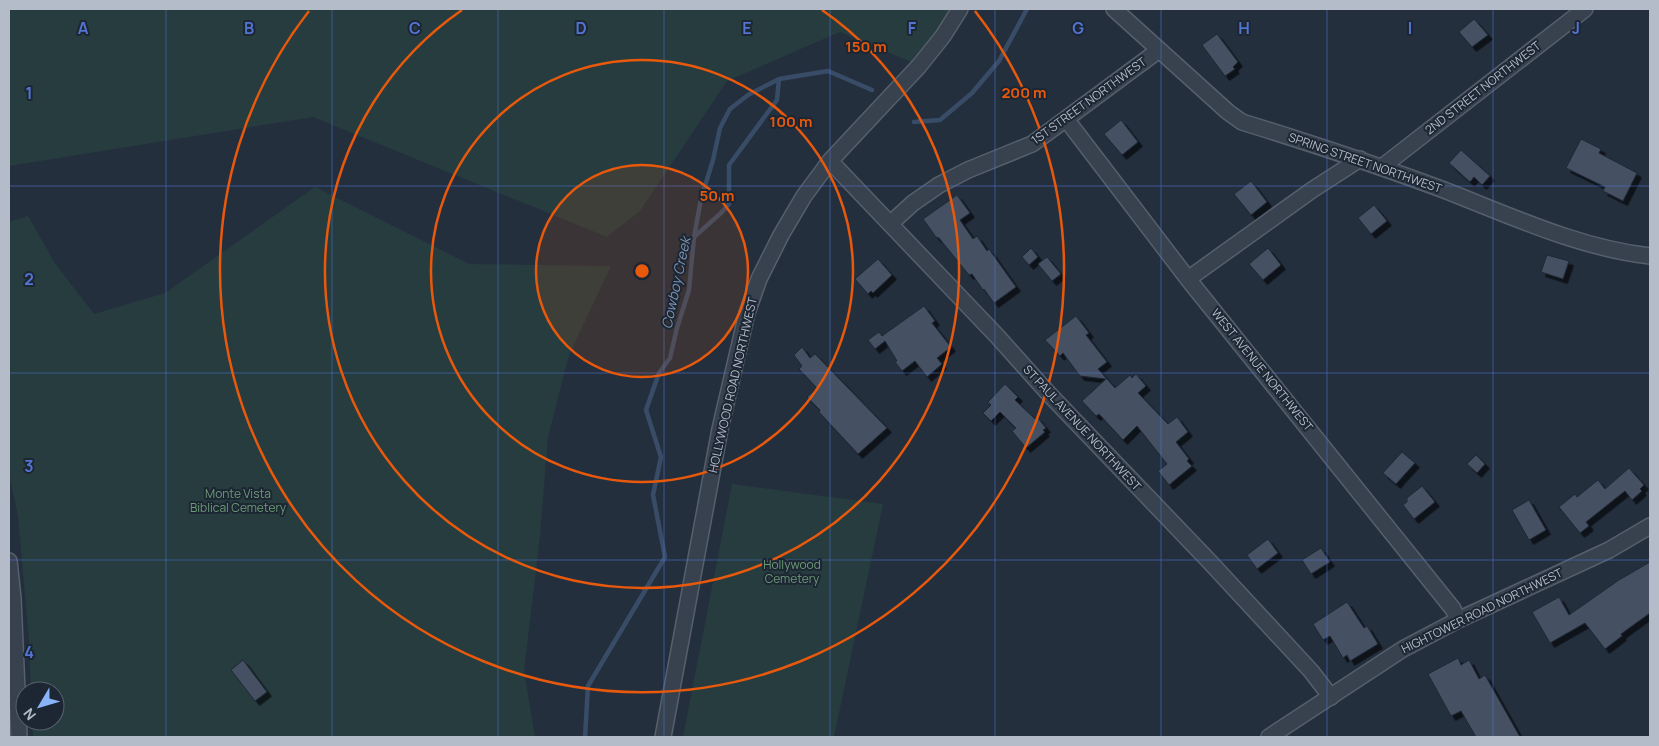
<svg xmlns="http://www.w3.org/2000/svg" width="1659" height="746" viewBox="0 0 1659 746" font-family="Manrope,sans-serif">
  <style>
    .green { fill: #263c3f }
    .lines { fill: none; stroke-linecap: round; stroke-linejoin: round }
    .stream { stroke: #394c67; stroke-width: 4.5 }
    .building { fill: #455162; stroke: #1f2835; filter: url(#shadow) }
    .minor-casing { stroke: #565f6c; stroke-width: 18 }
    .minor { stroke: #38414e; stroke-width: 15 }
    .grid { fill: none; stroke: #5274d3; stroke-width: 1; stroke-opacity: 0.55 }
    .ring { fill: none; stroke: #e8590c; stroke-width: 2.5 }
    .labels { text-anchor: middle; stroke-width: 4; stroke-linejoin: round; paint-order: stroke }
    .street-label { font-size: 12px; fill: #b4bcc9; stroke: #1d2633 }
    .park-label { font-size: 12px; fill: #6b9a76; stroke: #1d2633 }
    .water-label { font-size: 14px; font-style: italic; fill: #7c92b1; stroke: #1d2633 }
    .grid-label { font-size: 16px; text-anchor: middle; font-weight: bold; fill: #5274d3; stroke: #1d2633; stroke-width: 4; stroke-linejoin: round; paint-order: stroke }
    .centre { fill: #e8590c; stroke: #1d2633; stroke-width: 2.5 }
    .ring-label { font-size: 15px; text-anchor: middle; font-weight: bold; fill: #e8590c; stroke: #1d2633; stroke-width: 4; stroke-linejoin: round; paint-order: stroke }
  </style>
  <defs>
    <filter id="shadow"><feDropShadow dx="4.5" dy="4.5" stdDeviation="0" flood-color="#0009"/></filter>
  </defs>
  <rect width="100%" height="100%" fill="#242f3e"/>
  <!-- green -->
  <path class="green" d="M9,9H952L916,64L840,32L727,81L640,211L607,237L313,117L9,166Z
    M315,187L469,264L611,266L569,355L548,437L540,536L524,671L535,737H33L32,721H55V691H31L29,642L18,516L9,474V222L28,216L54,262L94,314L165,293Z
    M732,484L883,504L834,737H683Z"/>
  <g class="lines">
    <!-- stream -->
    <path class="stream" d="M914,122L940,120L972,93L999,61L1027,9
      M694,237L701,199L713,160L720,128L730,109L748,95L779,79
      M585,737L588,686L665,557L653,495L661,457L646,410L659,373L670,358L677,328L689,290L694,237L721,213L729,204V165L777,100L779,79L828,71L872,90"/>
  </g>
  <!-- building -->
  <path class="building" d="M1474,19L1488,35L1472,47L1459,32Z
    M1217,34L1238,62L1233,67L1235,69L1225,76L1202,45Z
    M1121,120L1138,142L1122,155L1104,134Z
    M1581,139L1601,149L1599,153L1637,173L1623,201L1603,191L1605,187L1566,168Z
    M1461,150L1490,176L1482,185L1474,177L1470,182L1449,163Z
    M1251,181L1267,202L1251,215L1234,194Z
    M957,195L970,213L960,220L973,239L977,236L987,251L989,249L1016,287L994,303L984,289L983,290L972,274L969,275L939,238L936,237L923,219Z
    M1374,205L1387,221L1371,234L1358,218Z
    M1031,248L1038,257L1029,265L1022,257Z
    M1268,248L1281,265L1263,280L1249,264Z
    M1547,255L1569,261L1563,279L1541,272Z
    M1047,257L1061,274L1052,281L1038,264Z
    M878,259L892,275L873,293L871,291L868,294L855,279Z
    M924,306L935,321L932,323L951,347L937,358L942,364L927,377L915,361L902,371L895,362L897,361L885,341L875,349L868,340L879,332L882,336Z
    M1076,316L1089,333L1086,335L1107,362L1098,369L1115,388L1130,375L1132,378L1136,374L1146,386L1138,393L1168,424L1177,417L1188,432L1176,442L1189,459L1187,461L1192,466L1169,485L1158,471L1167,464L1137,426L1123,440L1099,414L1096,416L1082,401L1106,379L1080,376L1063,353L1060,356L1045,340Z
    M802,347L810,358L815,354L887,428L858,454L819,412L820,410L807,397L817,388L799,369L802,366L794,355Z
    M1005,384L1018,397L1015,400L1035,419L1037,417L1046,428L1043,430L1045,432L1026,448L1012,431L1016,428L1000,412L991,421L983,413L991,405L988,402Z
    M1402,452L1415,463L1396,484L1383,473Z
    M1476,455L1485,464L1477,473L1467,464Z
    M1629,468L1644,485L1640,489L1642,491L1632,500L1625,491L1586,522L1589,526L1580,533L1559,507L1575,494L1577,497L1598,480L1605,489Z
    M1422,486L1435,502L1414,519L1403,505L1407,502V498Z
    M1529,500L1546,530L1529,540L1512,510Z
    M1268,539L1278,553L1257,569L1247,555Z
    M1321,548L1330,562L1311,574L1302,560Z
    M1650,562V613L1621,634L1622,636L1605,649L1585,623L1550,643L1532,612L1559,597L1569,615L1619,580Z
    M1347,602L1364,628L1367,626L1378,644L1350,661L1347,655L1343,658L1330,636L1323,640L1313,624Z
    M1458,658L1461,665L1469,660L1479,679L1485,675L1520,737H1476L1461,711L1451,716L1428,674Z
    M243,660L267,692L255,701L231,670Z"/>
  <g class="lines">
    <!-- minor casing -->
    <g class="minor-casing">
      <path id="minor" d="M1114,9L1228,112L1242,122C1310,143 1377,165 1444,190C1511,216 1579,248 1650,256
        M1066,119L1188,279L1453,609L1458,620
        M830,161L997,336L1049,394L1209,561L1311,671L1331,697
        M1382,167L1585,9
        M890,224L913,203L939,185L968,170L1032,144L1159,50
        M1188,279L1312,190L1360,159
        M9,561L13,598L19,737
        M663,737L720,429L747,313L759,279L781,235L804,196L830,161L919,66L943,36L960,9
        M1269,737L1403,649L1458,620L1609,550L1650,526"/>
    </g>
    <!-- minor -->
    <use href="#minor" class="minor"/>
  </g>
  <!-- grid -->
  <path class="grid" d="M166,9V737M332,9V737M498,9V737M664,9V737M830,9V737M995,9V737M1161,9V737M1327,9V737M1493,9V737M9,186H1650M9,373H1650M9,560H1650"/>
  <!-- distance rings -->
  <circle cx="642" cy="271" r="106" fill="#e8590c" fill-opacity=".12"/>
  <g class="ring">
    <circle cx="642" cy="271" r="106"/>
    <circle cx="642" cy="271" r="211"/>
    <path d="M822 10A317 317 0 1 1 462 10"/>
    <path d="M975 11A422 422 0 1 1 309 11"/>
  </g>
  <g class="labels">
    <!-- street labels -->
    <g class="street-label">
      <text transform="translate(1483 88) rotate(-38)" y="4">2ND STREET NORTHWEST</text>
      <text transform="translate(1089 101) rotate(-36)" y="4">1ST STREET NORTHWEST</text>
      <text transform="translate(1365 163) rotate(19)" y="4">SPRING STREET NORTHWEST</text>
      <text transform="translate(1262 370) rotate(51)" y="4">WEST AVENUE NORTHWEST</text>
      <text transform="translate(733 385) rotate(-77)" y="4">HOLLYWOOD ROAD NORTHWEST</text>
      <text transform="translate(1082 428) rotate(47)" y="4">ST PAUL AVENUE NORTHWEST</text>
      <text transform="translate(1482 611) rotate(-26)" y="4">HIGHTOWER ROAD NORTHWEST</text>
    </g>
    <!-- park labels -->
    <g class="park-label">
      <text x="238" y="498">Monte Vista<tspan x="238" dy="14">Biblical Cemetery</tspan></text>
      <text x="792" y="569">Hollywood<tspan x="792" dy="14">Cemetery</tspan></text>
    </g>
    <!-- water labels -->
    <g class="water-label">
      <text transform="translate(676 283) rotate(-78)" y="5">Cowboy Creek</text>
    </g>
  </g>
  <g class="grid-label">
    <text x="83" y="34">A</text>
    <text x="249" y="34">B</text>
    <text x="415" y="34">C</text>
    <text x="581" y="34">D</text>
    <text x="747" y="34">E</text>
    <text x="912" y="34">F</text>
    <text x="1078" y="34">G</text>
    <text x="1244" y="34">H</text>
    <text x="1410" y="34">I</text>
    <text x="1576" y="34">J</text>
    <text x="29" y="99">1</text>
    <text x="29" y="285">2</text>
    <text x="29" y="472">3</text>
    <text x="29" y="658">4</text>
  </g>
  <circle cx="642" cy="271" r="8" class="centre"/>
  <g class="ring-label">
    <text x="866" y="52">150 m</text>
    <text x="1024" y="98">200 m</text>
    <text x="791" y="127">100 m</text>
    <text x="717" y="201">50 m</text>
  </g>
  <!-- border -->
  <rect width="1659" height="746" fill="none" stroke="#b4bcc9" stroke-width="20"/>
  <!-- north arrow -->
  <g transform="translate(40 706) rotate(232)"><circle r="24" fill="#1d2633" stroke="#59626f"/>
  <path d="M0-4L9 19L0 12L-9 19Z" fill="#8ab4f8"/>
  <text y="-8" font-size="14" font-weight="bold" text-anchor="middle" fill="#b4bcc9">N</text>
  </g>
</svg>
